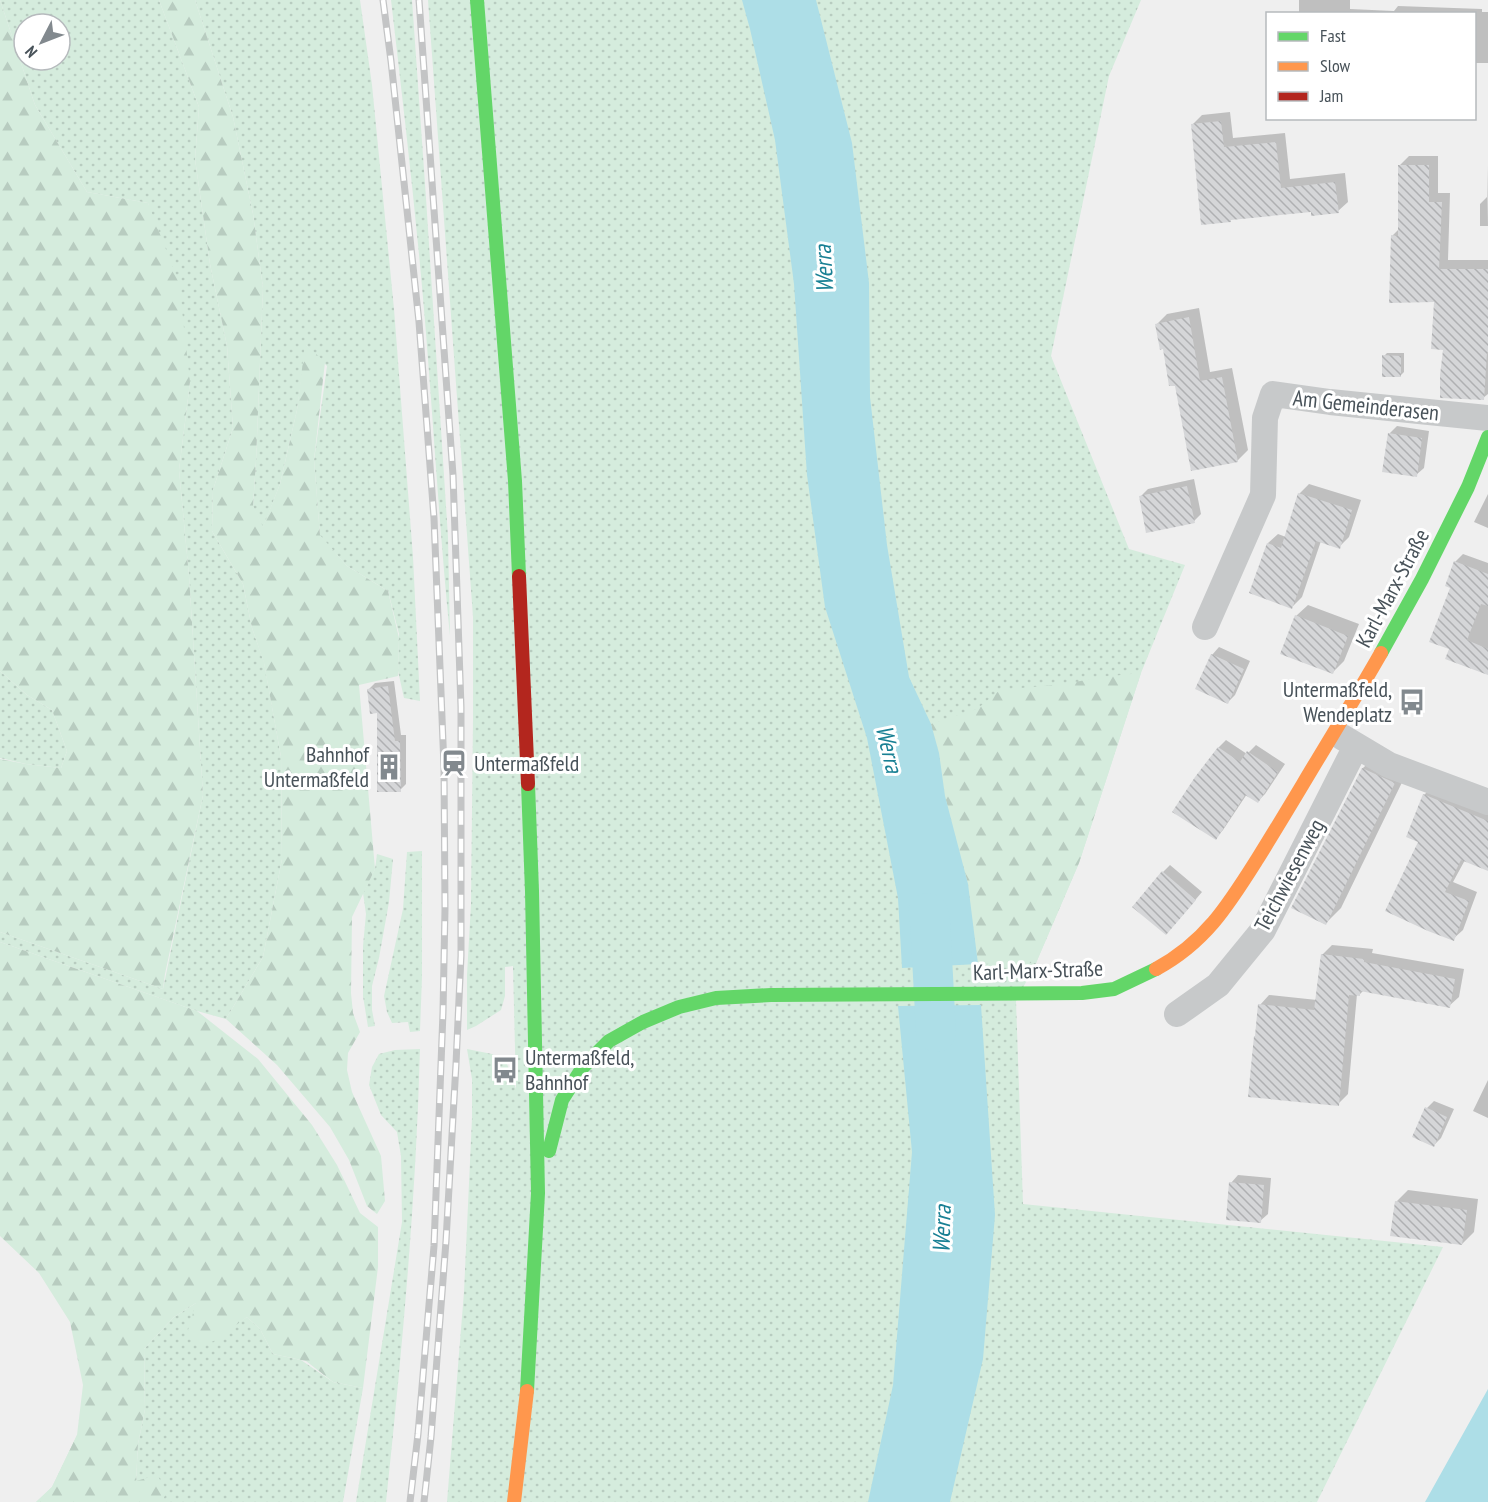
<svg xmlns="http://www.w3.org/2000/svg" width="1488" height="1502" viewBox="0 0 1488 1502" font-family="'PT Sans Narrow',sans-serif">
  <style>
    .grass { fill: url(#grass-dots); fill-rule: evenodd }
    .forest { fill: url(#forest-firs) }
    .water { fill: #addee7 }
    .shadow { fill: #0003 }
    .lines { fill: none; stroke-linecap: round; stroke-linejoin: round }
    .river { stroke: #addee7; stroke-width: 40 }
    .building { fill: url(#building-back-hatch) }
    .street { stroke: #c7c9ca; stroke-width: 26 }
    .fast { stroke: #63d668; stroke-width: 14 }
    .slow { stroke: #ff974d; stroke-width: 14 }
    .jam { stroke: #b3261e; stroke-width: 14 }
    .rail-casing { stroke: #c3c4c5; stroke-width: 7 }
    .rail { stroke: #fff; stroke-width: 4.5; stroke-dasharray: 14; stroke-linecap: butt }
    .labels { text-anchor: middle; stroke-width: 6; stroke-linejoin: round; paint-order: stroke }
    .street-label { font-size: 22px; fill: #485259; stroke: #fff }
    .poi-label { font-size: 22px; fill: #485259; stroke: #fff; text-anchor: end }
    .water-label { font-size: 24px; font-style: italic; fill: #198094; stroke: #fff }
  </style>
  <defs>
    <pattern id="grass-dots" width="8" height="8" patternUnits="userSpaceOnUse" patternTransform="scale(1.5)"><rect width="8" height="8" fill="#d5ecdd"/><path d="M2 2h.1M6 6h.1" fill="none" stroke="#b8ccc0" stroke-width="1.8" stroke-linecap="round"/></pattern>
    <pattern id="forest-firs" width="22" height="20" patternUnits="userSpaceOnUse" patternTransform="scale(1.5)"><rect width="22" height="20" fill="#d5ecdd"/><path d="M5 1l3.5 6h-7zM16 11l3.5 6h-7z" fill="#b8ccc0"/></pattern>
    <pattern id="building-back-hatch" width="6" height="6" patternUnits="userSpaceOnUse" patternTransform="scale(1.5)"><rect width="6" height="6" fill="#d5d6d8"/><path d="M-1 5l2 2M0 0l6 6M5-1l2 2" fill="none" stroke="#afb0b2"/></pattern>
  </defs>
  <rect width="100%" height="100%" fill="#efefef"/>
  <!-- grass -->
  <path class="grass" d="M0,0H159L199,107L195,159L210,264L227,346L233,428L213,490L212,531L243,584L252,628L264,662L281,757L282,859L263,957L226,1019L197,1011L0,942V932L163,989L203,795L189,576L179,470L190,382L148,203L87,192L35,105ZM24,24H60V60H24Z
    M195,0H360L372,85L394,309L413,557L420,701L404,698L398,671L399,634L388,591L347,566L320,536L314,460L327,366L306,345L297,410L280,484L263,528L253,507L256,461L263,288L253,214L233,117Z
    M391,0H412L426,198L448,537L450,636C440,535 434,434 426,333C417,222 404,111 391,0Z
    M428,0H1141L1109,76L1051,356L1129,549L1185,565L1141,673L1079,863L1036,963L1016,1001L1023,1204L1443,1247L1317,1502H447L464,1292L472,1118V1079L467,1049L492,1054L507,1064L516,1089L513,966L505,967V996L501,1010L476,1026L467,1030V975L471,904L473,719V617Z
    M0,671L27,695L52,710L67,751L61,768L26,764L0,758Z
    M422,851V977L420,1031L410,1032L408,1022L392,1023L387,1012L384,996L403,909L407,852Z
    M377,854L393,859L389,902L379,958L372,986V1010L375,1026L368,1027L363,996V946L366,914L363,893L375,869Z
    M420,1049C416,1201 402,1351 386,1502H356L402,1222L401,1156L397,1132L381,1115L369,1085L372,1067L379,1054L395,1050Z
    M196,1303L233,1326L247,1317L260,1329L273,1354L301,1360L333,1382L363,1388L343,1502H36L52,1487L77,1435L136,1481L138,1444L145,1409L144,1349L174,1317Z"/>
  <!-- forest -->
  <path class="forest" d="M0,0L35,105L87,192L148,203L179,283L190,382L179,470L189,576L203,795L165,974L163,989L0,932V759L26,764L61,768L67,751L52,710L27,695L0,671Z
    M159,0H195L233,117L253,214L263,288L256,461L253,506L263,527L280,484L297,410L305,344L325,362L314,460L320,535L347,566L388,591L399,638L398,676L359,685L375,869L352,917L351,993L353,1013L360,1032L348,1053L347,1070L352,1092L381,1156L385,1201L377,1214L367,1206L349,1160L330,1127L277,1065L226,1019L263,957L282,859L281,757L264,663L252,628L243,584L212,531L213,490L233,428L227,346L210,264L195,159L199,107Z
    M1141,673L1079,863L1036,963L978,964L968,884L945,796L939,753L931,724L977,709L1000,690L1065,684L1101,677Z
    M0,942L197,1011L258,1059L312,1125L337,1165L360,1213L378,1227V1267L363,1388L333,1382L306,1361L273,1354L260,1329L247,1317L216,1340L202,1346L188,1330L196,1303L174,1317L144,1349L145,1409L138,1444L136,1481L157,1475L167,1491L162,1502H36L52,1487L77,1435L83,1385L70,1322L39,1273L0,1236Z"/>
  <!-- water -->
  <path class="water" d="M742,0H816L852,143L869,283L870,397L887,545L909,677L931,724L939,753L945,796L968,884L978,964L902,968L898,898L867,738L825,607L807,475L794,284L775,140L750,29Z
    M981,1005L995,1215L983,1359L950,1502H868L893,1385L912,1152L898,1006Z
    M1488,1389V1502H1425Z"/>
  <!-- shadow -->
  <path class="shadow" d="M1299,0H1350V9L1394,11L1398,6L1482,9V12H1488V63H1474V14H1299Z
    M1230,112L1233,138L1285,133L1290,179L1345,173L1348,202L1338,211H1312L1232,219L1230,221L1192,125L1202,115Z
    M1409,156H1438V193H1450L1448,260H1488V394L1483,398L1445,348L1435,300L1392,236L1399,229L1400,165Z
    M1487,165L1488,226H1480V204L1487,197Z
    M1199,308L1210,372L1232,368L1248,450L1237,461L1177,384L1157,324L1167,314Z
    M1387,353H1404V372L1400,376L1384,356Z
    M1397,426L1429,431L1424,468L1416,475L1389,434Z
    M1194,479L1201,514L1194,521L1140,497L1148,489Z
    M1309,484L1361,500L1349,537L1339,547L1321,541L1302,597L1292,607L1268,543L1278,534L1286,537L1299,494Z
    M1488,494V528L1474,522Z
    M1463,554L1488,563V673L1451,648L1452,587L1455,562Z
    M1308,605L1359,624L1344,661L1333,672L1296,616Z
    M1219,647L1250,661L1235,695L1228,702L1212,655Z
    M394,681L401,735H406V784L400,790L378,711L368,690L375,683Z
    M1226,740L1247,754L1256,745L1285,764L1265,794L1258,801L1247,794L1223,830L1216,838L1196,778L1219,747Z
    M1379,753L1409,768L1341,908L1325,924L1293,908L1363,768Z
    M1433,786L1488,808V869L1465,860L1453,882L1477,892L1463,930L1453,939L1420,841L1424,795Z
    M1170,865L1202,892L1173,926L1163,872Z
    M1332,945L1373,949L1372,953L1464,969L1459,997L1449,1006L1364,990L1359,995L1357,994L1348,1094L1338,1104L1260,1005L1269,995L1317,1000L1322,955Z
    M1488,1080V1118L1473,1111Z
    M1434,1101L1454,1109L1441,1138L1434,1145L1427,1108Z
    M1238,1175L1271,1178L1268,1214L1260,1221L1231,1183Z
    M1408,1190L1478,1199L1474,1232L1462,1244L1396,1202Z"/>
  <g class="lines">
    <!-- river -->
    <path class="river" d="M928,913L930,920L936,1032"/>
  </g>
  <!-- building -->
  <path class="building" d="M1221,121L1224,147L1276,142L1281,188L1335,182L1339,213L1311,216V212L1231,220V222L1201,225L1191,124Z
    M1398,165H1429V202H1442L1439,269H1488V352H1487L1484,400L1440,398V375L1443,350L1431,349L1434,302L1389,303L1391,235L1398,236Z
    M1189,317L1200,381L1222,377L1238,462L1191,471L1175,386H1169L1163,349L1160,350L1155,324Z
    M1382,355L1401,356V377H1382Z
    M1388,433L1422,438L1417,477L1382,472Z
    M1187,486L1195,523L1146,533L1139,496Z
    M1298,493L1352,510L1340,549L1316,541L1292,609L1249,593L1267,543L1281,548Z
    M1454,561L1488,574V606L1481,604L1467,640L1488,649V675L1445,659L1449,649L1429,642L1450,588L1445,586Z
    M1295,615L1348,636L1333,674L1280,654Z
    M1211,654L1244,669L1228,704L1195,689Z
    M388,686L395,741H400L401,792H377V713L370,714L367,689Z
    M1218,747L1240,762L1247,751L1278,772L1258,803L1245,795L1216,840L1172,812L1195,777Z
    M1362,768L1395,783L1326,925L1291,908Z
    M1423,794L1488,821V871L1461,860L1445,892L1469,901L1454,941L1428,931L1385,911L1418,842L1406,837Z
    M1162,871L1196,900L1166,935L1132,907Z
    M1321,954L1364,959V962L1455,979L1450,1008L1360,991V996L1349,995L1339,1106L1248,1097L1254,1036H1255L1258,1004L1314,1010Z
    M1425,1107L1447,1117L1434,1147L1412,1137Z
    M1229,1182L1264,1185L1261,1223L1226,1220Z
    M1395,1201L1467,1210L1462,1245L1390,1236Z"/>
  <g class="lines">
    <!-- street -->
    <path class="street" d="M1205,627L1263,495L1265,418L1273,394L1330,402L1488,418
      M1342,737L1389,765L1488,802
      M1177,1014L1218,985L1263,930L1356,746"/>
    <!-- fast -->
    <path class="fast" d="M477,0L515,481L519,576
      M1381,653L1422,579L1468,487L1488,437
      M549,1151L562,1100L583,1067L609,1041L643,1022L679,1007L716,998L771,995L1082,993L1114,989L1156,969
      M527,1391L538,1193L532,891L528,784"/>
    <!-- slow -->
    <path class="slow" d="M1156,969C1206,942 1229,904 1258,858C1273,834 1288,809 1303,784C1329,740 1356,697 1381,653
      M514,1502L527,1391"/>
    <!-- jam -->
    <path class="jam" d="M519,576L528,784"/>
    <!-- rail casing -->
    <g class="rail-casing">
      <path id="rail" d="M383,0L391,61L419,322L434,518L444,767L445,909L443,1012L434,1246L418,1434L410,1502
        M419,0L453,475L461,707V956L456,1064L446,1241L431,1437L424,1502"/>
    </g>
    <!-- rail -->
    <use href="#rail" class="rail"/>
  </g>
  <!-- icons -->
  <defs>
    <g id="bus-bare" transform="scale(2.07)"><path d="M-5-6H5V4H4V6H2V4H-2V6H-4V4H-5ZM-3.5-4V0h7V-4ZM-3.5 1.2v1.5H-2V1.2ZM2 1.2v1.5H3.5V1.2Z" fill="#82898e" stroke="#fff" stroke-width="2.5" paint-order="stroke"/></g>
    <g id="station-bare" transform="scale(2.07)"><path d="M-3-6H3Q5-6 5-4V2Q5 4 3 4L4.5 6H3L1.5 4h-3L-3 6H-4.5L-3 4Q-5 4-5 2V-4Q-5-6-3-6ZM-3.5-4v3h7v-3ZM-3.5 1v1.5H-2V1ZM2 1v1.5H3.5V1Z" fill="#82898e" stroke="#fff" stroke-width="2.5" paint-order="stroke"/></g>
    <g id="building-bare" transform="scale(2.07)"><path d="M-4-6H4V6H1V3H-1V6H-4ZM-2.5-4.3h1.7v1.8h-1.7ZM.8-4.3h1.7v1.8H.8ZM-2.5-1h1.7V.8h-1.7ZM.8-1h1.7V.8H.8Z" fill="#82898e" stroke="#fff" stroke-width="2.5" paint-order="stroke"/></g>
  </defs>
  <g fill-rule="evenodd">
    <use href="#bus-bare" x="1412" y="702"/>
    <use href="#station-bare" x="454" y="763"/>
    <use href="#building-bare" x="389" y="767"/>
    <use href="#bus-bare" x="505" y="1070"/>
  </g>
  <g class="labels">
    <!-- street labels -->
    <g class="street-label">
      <text transform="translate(1366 405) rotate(6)" y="8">Am Gemeinderasen</text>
      <text transform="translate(1392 588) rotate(-62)" y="8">Karl-Marx-Straße</text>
      <text transform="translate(1289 875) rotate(-62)" y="8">Teichwiesenweg</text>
      <text transform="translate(1038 970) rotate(-2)" y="8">Karl-Marx-Straße</text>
    </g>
    <!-- poi labels -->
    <g class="poi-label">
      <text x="1392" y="697">Untermaßfeld,<tspan x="1392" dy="25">Wendeplatz</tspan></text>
      <text x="369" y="762">Bahnhof<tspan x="369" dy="25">Untermaßfeld</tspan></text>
      <text x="474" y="771" text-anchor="start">Untermaßfeld</text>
      <text x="525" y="1065" text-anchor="start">Untermaßfeld,<tspan x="525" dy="25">Bahnhof</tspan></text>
    </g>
    <!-- water labels -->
    <g class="water-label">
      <text transform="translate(824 269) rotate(-93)" y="8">Werra</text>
      <text transform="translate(889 749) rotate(77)" y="8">Werra</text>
      <text transform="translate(942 1229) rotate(-88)" y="8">Werra</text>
    </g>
  </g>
  <!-- legend -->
  <rect x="1266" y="12" width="210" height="108" fill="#ffffff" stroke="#b6babd" stroke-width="1.5"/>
  <rect x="1278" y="32" width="30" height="9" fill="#63d668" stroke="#b6babd" stroke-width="1.5"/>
  <text x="1320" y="42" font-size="18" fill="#485259">Fast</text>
  <rect x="1278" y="62" width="30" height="9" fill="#ff974d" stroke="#b6babd" stroke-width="1.5"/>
  <text x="1320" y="72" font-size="18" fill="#485259">Slow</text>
  <rect x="1278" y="92" width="30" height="9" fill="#b3261e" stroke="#b6babd" stroke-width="1.5"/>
  <text x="1320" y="102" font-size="18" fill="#485259">Jam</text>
  <!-- north arrow -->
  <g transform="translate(42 42) rotate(228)"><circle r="28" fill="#ffffff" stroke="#b6babd" stroke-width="1.5"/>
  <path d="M0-4.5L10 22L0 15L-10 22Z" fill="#82898e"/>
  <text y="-9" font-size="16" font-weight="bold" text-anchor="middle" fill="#485259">N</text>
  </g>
</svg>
